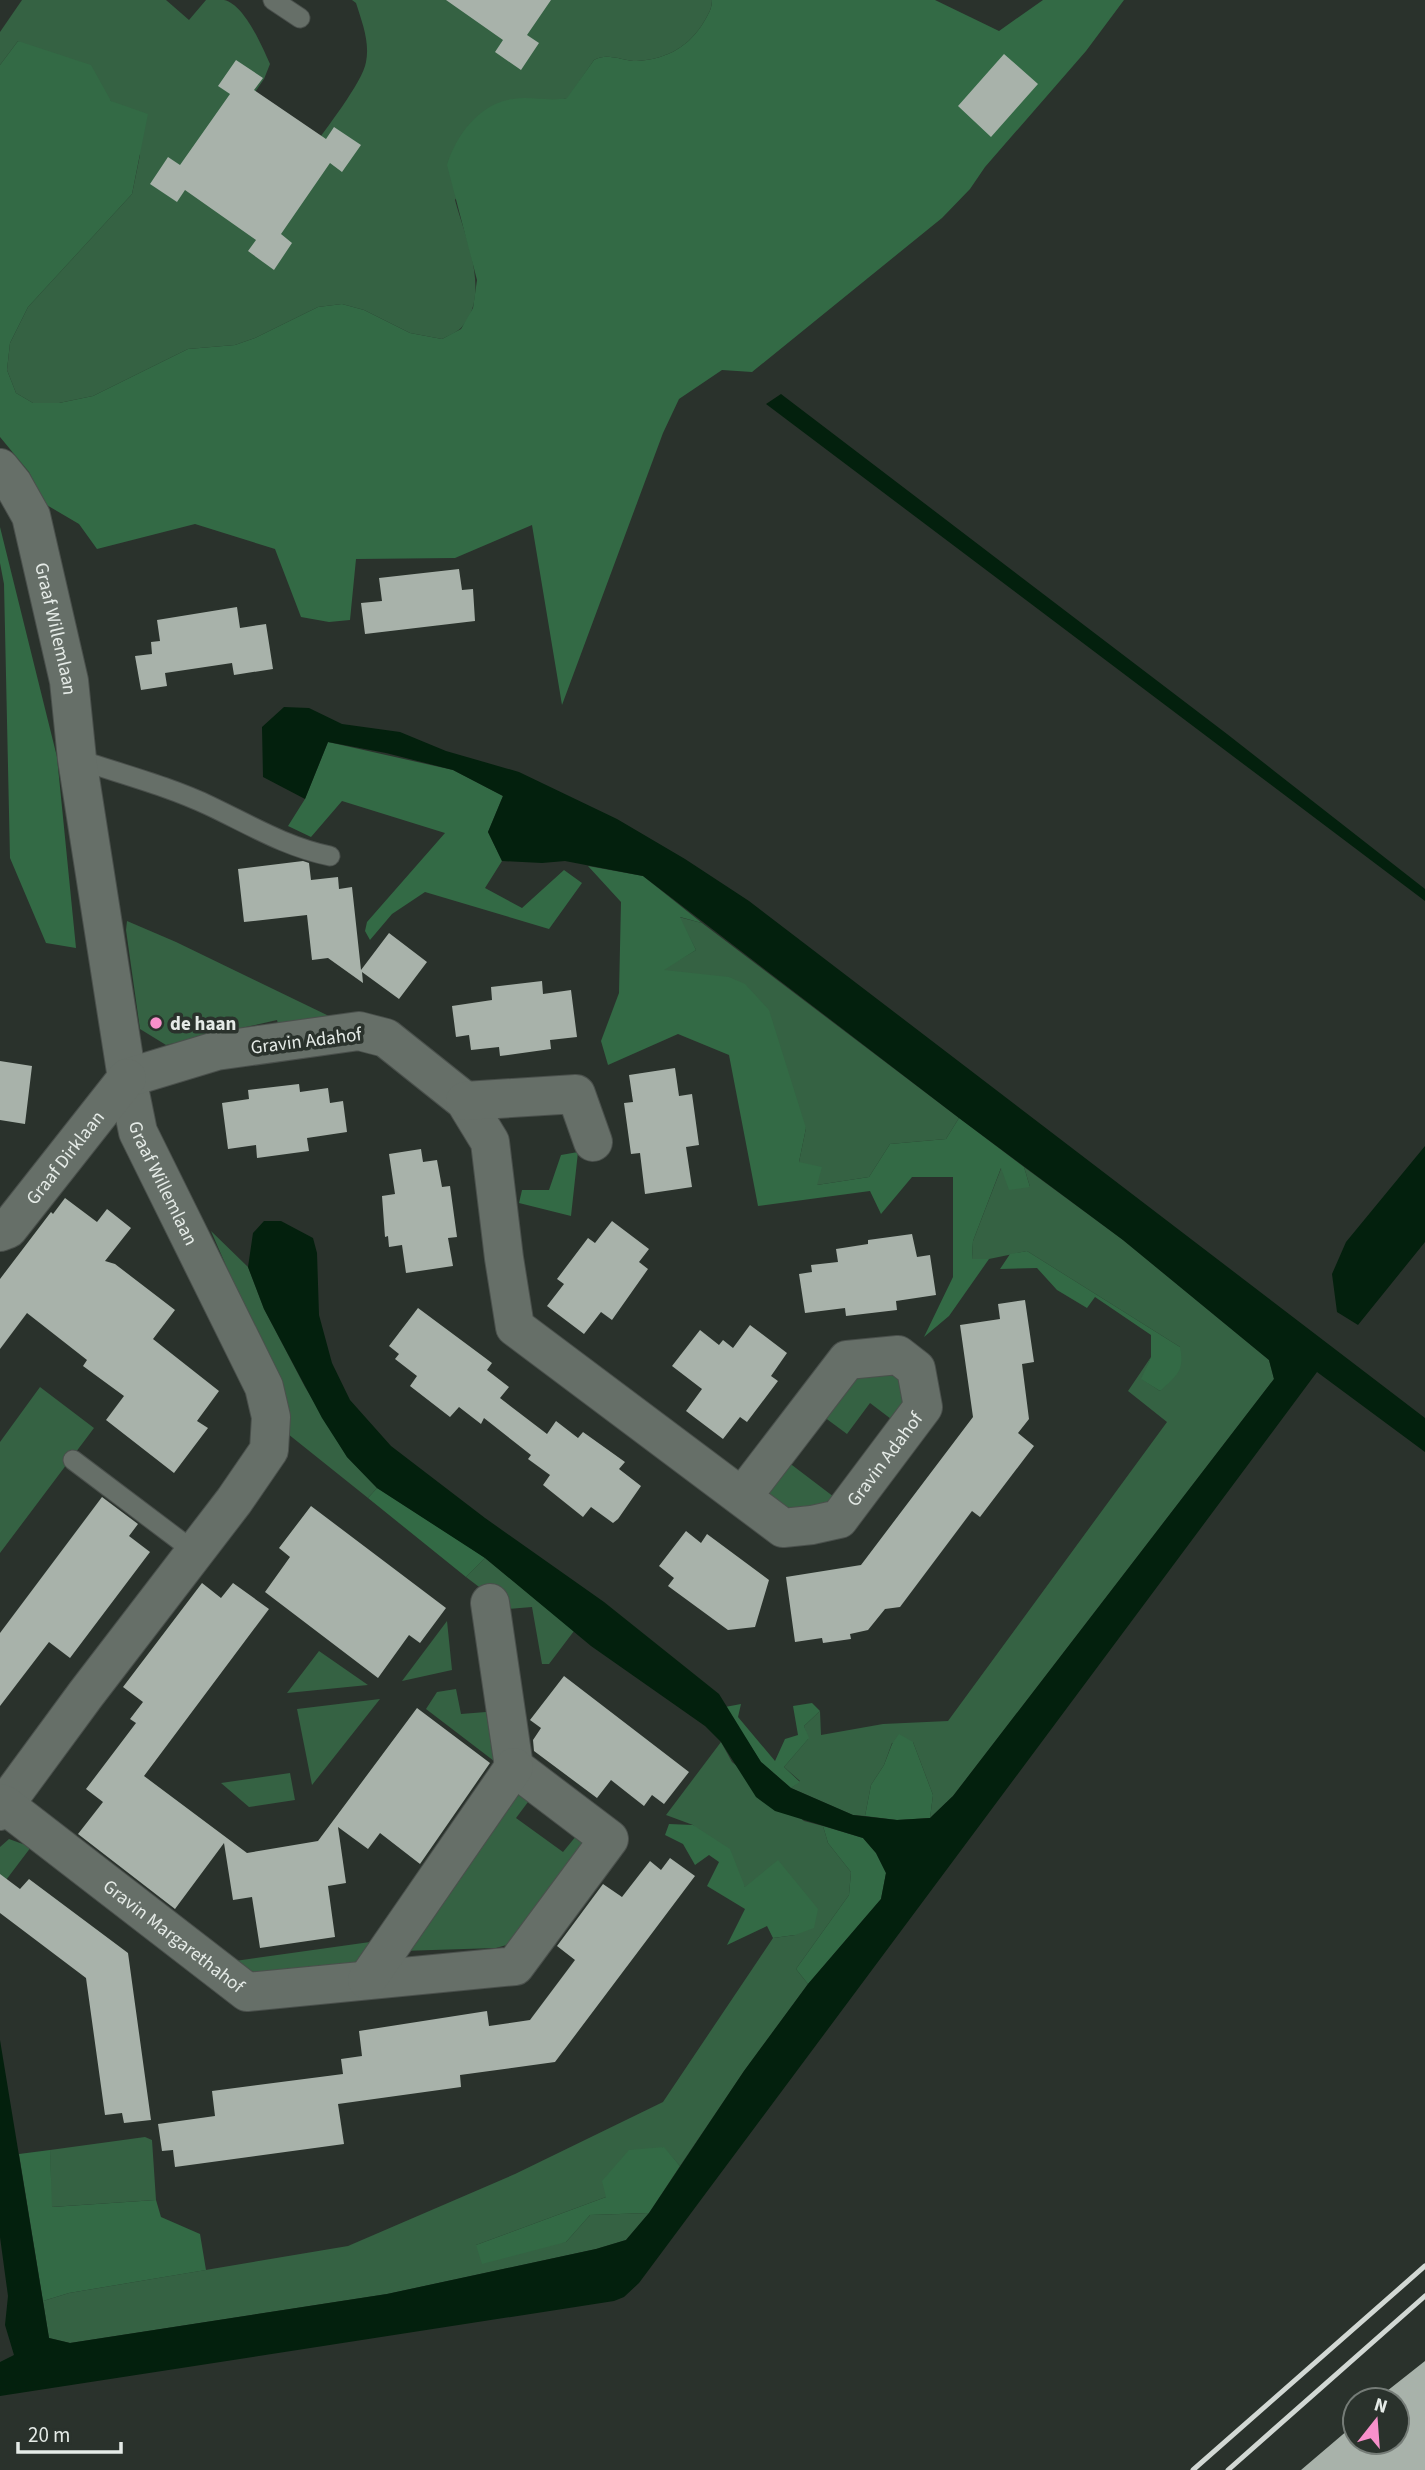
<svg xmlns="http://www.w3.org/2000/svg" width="1425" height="2470" viewBox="0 0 1425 2470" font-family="'Source Sans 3',sans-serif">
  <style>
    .green { fill: #356243 }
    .forest { fill: #336a45 }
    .water { fill: #03200d }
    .building { fill: #a8b2aa }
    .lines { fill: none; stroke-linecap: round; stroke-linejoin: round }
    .service-casing { stroke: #4a504c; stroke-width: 21 }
    .minor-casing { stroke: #4a504c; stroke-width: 40 }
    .service { stroke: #666f68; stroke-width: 19 }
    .minor { stroke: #666f68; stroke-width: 38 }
    .rail { stroke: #d2d8d4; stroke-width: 5 }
    .poi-dot { fill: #f890cb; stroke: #2a322c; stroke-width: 2.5 }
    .labels { text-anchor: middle; stroke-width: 7; stroke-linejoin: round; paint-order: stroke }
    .street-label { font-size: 19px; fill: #e5ebe7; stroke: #2a322c }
    .poi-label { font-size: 19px; font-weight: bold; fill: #e5ebe7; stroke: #2a322c; text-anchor: start }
  </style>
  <rect width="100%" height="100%" fill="#2a322c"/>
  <!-- green -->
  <path class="green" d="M22,0H166L189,20L206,0C212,0 218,0 224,0C244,4 262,46 270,64L264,79L248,102L311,150C324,131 363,82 366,62C370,42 362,22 356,3L352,0H712C712,8 709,13 705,20C690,46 668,59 637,61C623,61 607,52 594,60L568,98L554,101L513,99L455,200C465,237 492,295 461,328C457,332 448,336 442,339L410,333L364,310L342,304L318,307L255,338L235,345L188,349L93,396L59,403H33L16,393L7,370L10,343L28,307L132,194L140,155L111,101L18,41L0,65V32Z
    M679,917L702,923L959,1118L946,1139L890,1144L869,1177L817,1185L799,1162L806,1128L662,970L696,950Z
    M127,921L176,942L331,1017L280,1031L277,1020L166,1045L140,1029L126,930Z
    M1002,1166L1030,1187L1024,1167L1123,1240L1269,1360L1274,1379L953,1796L930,1818L933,1795L913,1742L892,1743L884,1765L871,1785L865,1816L853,1815L791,1788L800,1781L784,1767L808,1739L804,1726L820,1711L821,1735L883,1724L948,1721L1167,1422L1128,1391L1151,1357L1142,1379L1160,1391L1180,1347L1027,1251L989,1259H972L973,1241Z
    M211,1231L248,1267L264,1309L305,1387L347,1457L377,1488L368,1498L288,1434L231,1277Z
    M867,1370L898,1377L905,1401L895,1422L870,1403L847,1434L820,1414L850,1377Z
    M40,1387L94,1428L0,1553V1442Z
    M788,1462L838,1500L803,1518L760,1497Z
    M485,1558L574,1631L549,1664H542L532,1607L508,1609L466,1577Z
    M447,1621L452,1670L402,1681Z
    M319,1651L368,1685L287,1693Z
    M456,1689L461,1714L486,1712L494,1761L426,1709L437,1692Z
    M380,1699L312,1785L297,1709Z
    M721,1742L732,1762L804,1821L823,1826L828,1843L851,1872L849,1895L796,1969L808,1984L744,2071L680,2166L663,2147L606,2197L476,2245L566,2242L590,2215L649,2213L626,2240L596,2249L387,2294L70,2343L49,2338L43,2301L69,2293L348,2246L515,2174L663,2102L773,1938L795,1935L745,1887L693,1825L666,1815Z
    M290,1773L295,1800L249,1807L221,1783Z
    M521,1783L534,1794L516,1818L563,1852L581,1830L592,1838L521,1941L496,1948L401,1951Z
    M9,1839L31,1847L0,1888V1847Z
    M370,1942L355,1964L255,1977L235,1961Z
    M145,2137L152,2140L156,2200L51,2207L50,2150Z"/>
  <!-- forest -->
  <path class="forest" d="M712,0H935L999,31L1043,0H1124L1086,51L985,167L970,189L942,218L752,372L722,370L679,399L663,433L562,705L532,525L455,558L356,559L350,620L329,622L301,617L275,549L195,524L97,549L79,524L45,504L29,472L0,437V65L18,41L91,65L111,101L148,114L132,194L28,307L10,343L7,370L16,393L33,403H59L93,396L188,349L235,345L255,338L318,307L342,304L364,310L410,333L442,339L461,329L473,308L477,280L447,165C456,135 480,103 513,99C532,96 549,102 567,98L594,60C607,52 623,61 637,61C668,59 690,46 705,20C709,13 712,8 712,0Z
    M0,527L57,757L76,948L46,943L10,858L4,584L0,563Z
    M328,742L453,770L503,796L488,832L502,861L485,888L522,908L564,870L582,883L549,929L425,892L392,914L370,940L365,931L367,922L445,833L342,801L311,837L288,826L305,799Z
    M588,866L643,876L702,923L680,917L696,950L664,970L729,977L745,984L769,1010L806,1128L799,1162L822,1167L817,1185L869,1177L890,1144L946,1139L959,1118L1024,1167L1030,1187L1009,1190L1001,1168L973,1241L972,1259H989L949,1316L924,1337L953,1277V1177H912L881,1214L870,1191L758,1206L729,1055L678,1034L608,1065L601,1041L619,993L621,902Z
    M578,1152L571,1216L519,1203L522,1190H549L561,1155Z
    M1027,1251L1180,1347C1185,1371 1177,1375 1160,1391L1141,1379L1151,1357V1335L1095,1297L1087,1308L1057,1290L1037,1268L1000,1269L1010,1254Z
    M377,1488L472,1549L485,1558L466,1577L368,1498Z
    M812,1703L820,1711L804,1726L809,1738L784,1767L800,1782L791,1788L761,1762L725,1707L741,1704L738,1717L775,1761L785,1739L798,1735L793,1706Z
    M899,1734L913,1742L933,1795L930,1818L897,1820L865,1816L871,1785L884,1765L892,1744Z
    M669,1824L693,1825L730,1849L745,1887L778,1860L818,1909L814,1928L795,1935L773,1938L767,1926L727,1945L745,1909L707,1886L719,1862L709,1855L695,1865L683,1844L665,1835Z
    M823,1826L863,1838L876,1853L886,1873L881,1899L808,1984L796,1969L849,1895L851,1872L828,1843Z
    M664,2147L680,2166L649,2213L590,2215L566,2242L482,2264L476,2245L606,2197L602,2181L629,2150Z
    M50,2150L52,2207L156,2200L161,2217L200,2234L206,2270L69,2293L43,2301L19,2154Z"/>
  <!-- water -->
  <path class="water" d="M781,394L1227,734L1425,889V901L766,404Z
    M284,707L309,708L342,724L400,732L446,751L519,772L617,819L685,859L749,901L1425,1418V1452L1317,1372L639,2283L624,2297L614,2301L0,2396V2362L14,2355L5,2325L8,2296L0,2237V2040L49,2338L70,2343L387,2294L596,2249L626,2240L649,2213L744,2071L808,1984L881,1899L886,1873L876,1853L863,1838L775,1811L756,1797L721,1742L705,1726L591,1646L485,1558L377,1488L347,1457L322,1418L264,1309L248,1267L253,1233L264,1221H281L313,1238L317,1253L319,1315L332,1363L350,1400L391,1446L485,1518L604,1602L719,1694L761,1762L791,1788L853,1815L897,1820L930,1818L953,1796L1274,1379L1269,1360L1123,1240L959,1118L643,876L565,861L542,863L502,861L488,832L503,796L453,770L386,753L328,742L305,799L263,777L262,727Z
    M1425,1146V1242L1358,1325L1337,1312L1332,1274L1346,1242Z"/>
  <!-- building -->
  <path class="building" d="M446,0H551L527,35L539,43L521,70L495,52L503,40Z
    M1004,54L1038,84L991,137L958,106Z
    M236,60L263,78L254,90L326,139L334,127L361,145L342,172L330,163L281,234L292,243L274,270L248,251L256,240L185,190L177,202L150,184L168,157L180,165L230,94L218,86Z
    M459,569L462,590L473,589L475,621L365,634L361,603L382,601L379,578Z
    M237,607L240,628L266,624L273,669L234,675L232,663L165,673L167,686L141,690L135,656L152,654L151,642L160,641L157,620Z
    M303,861L309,863L311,880L338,877L339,889L352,887L361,970L389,933L427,962L399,999L362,972L363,983L328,958L312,960L307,915L244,922L238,869Z
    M542,981L543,994L571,990L577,1037L550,1040L551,1049L500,1056L499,1047L471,1050L469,1035L456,1037L452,1006L492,1000L491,987Z
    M0,1061L32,1066L25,1124L0,1120Z
    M675,1068L679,1096L692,1094L699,1145L686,1147L692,1187L645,1194L640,1153L631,1154L624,1103L633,1102L629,1075Z
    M299,1084L300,1092L328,1088L330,1103L343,1101L347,1132L307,1138L309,1151L294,1153L257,1158L256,1145L228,1149L222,1103L249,1099L248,1090Z
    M421,1149L423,1162L437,1160L442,1187L450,1186L457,1237L448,1238L453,1266L406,1273L402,1245L389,1247L388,1236L385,1237L382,1196L395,1194L389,1154Z
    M65,1198L97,1222L107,1209L131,1228L105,1261L115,1264L175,1310L153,1339L219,1391L197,1421L208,1428L174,1473L106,1420L124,1396L83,1366L87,1360L27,1313L0,1349V1279L51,1212L53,1214Z
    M612,1221L649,1249L639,1262L648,1269L612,1320L601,1312L584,1334L547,1306L564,1284L557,1279L588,1238L595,1243Z
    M912,1234L917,1257L930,1255L936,1295L896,1301L897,1310L846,1316L845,1308L805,1313L799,1274L812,1272L811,1265L838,1262L836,1249L868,1244V1240Z
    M1025,1300L1034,1362L1022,1364L1029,1419L1018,1433L1034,1446L980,1517L972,1511L900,1607L885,1609L868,1630L850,1634L851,1639L823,1643L822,1638L795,1642L786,1577L861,1565L973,1417L960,1325L1000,1319L998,1304Z
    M418,1308L492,1363L487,1370L509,1387L500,1398L547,1434L556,1421L578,1438L583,1432L625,1462L619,1469L641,1486L618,1519L613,1523L591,1507L583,1517L543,1485L550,1475L528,1459L531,1455L484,1418L481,1424L459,1407L450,1417L410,1386L417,1376L395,1359L399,1354L389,1346Z
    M750,1325L787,1353L771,1376L778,1381L747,1422L740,1417L723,1439L686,1411L702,1389L672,1366L700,1330L719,1345L723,1340L733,1348Z
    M102,1497L138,1524L129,1536L150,1552L70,1658L49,1642L0,1706V1633Z
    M311,1506L446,1608L420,1643L409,1635L378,1678L265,1592L290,1557L279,1548Z
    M686,1531L701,1543L707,1534L769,1580L755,1627L728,1630L668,1586L674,1578L659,1566Z
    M202,1583L221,1598L233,1583L269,1609L144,1776L247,1853L318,1841L417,1708L490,1763L420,1864L380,1833L368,1849L338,1827L346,1883L328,1886L335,1937L260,1948L252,1897L233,1900L224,1843L175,1909L78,1834L103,1802L86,1789L136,1723L130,1719L143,1702L123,1687Z
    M564,1676L689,1772L664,1804L652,1795L644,1806L611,1780L597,1798L534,1751L533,1740L541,1728L530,1720Z
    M670,1858L695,1876L555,2062L460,2075L461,2087L338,2104L344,2144L175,2167L173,2150L162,2151L158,2124L215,2116L212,2091L343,2074L341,2059L362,2056L359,2031L487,2011L489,2026L530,2020L575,1960L557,1946L603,1884L622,1897L650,1861L661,1870Z
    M0,1874L20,1889L29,1879L128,1953L151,2120L124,2123L122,2113L105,2115L86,1978L0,1913Z
    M1425,2361V2470H1301L1355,2424V2442H1397V2400H1384L1390,2395L1387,2391Z"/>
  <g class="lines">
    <!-- service casing -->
    <g class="service-casing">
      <path id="service" d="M273,0L300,18
        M77,759C121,774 168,786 210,806C250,825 286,847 330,856
        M73,1460L195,1552"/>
    </g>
    <!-- minor casing -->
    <g class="minor-casing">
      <g id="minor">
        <path id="s1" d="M0,468L13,484L31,516L69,681L77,759L127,1078L138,1132L264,1387L271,1417L269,1450L234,1501L86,1694L0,1811"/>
        <path id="s2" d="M127,1078L216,1051L359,1031L386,1038L465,1101L490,1142L504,1258L515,1327L783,1528L812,1525L839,1519L923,1407L916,1369L898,1355L847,1360L742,1497"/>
        <path d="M465,1101L576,1094L593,1142"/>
        <path id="s3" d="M0,1232L8,1229L127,1078"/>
        <path id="s4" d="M0,1803L5,1805L247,1992L515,1966L609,1839L514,1767L490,1603"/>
        <path d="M367,1980L514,1767"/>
      </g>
    </g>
    <!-- service -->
    <use href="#service" class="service"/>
    <!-- minor -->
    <use href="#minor" class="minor"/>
    <!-- rail -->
    <path class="rail" d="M1193,2470L1425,2266
      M1228,2470L1425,2296"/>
  </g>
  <!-- markers -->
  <circle class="poi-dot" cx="156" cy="1023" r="7"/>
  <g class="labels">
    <!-- street labels -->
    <g class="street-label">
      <text dy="7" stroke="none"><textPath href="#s1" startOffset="173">Graaf Willemlaan</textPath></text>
      <text transform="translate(306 1040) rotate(-7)" y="7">Gravin Adahof</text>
      <text dy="7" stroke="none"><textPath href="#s3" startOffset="100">Graaf Dirklaan</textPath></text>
      <text dy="7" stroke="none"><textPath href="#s1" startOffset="740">Graaf Willemlaan</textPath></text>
      <text dy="7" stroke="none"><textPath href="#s2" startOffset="1068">Gravin Adahof</textPath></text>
      <text dy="7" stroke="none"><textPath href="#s4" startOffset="219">Gravin Margarethahof</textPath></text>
    </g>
    <!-- poi labels -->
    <g class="poi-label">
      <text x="170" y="1030">de haan</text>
    </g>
  </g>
  <!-- north arrow -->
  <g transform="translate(1376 2421) rotate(17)"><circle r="33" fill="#2a322c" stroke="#757c77" stroke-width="2"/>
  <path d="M0-5L12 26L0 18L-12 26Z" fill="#f890cb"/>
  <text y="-10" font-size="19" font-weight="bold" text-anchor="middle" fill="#e5ebe7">N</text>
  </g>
  <!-- scale -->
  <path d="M18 2442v10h103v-10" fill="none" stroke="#e5ebe7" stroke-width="3.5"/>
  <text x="28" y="2442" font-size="21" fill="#e5ebe7" stroke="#2a322c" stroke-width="5" paint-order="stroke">20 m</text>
</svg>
